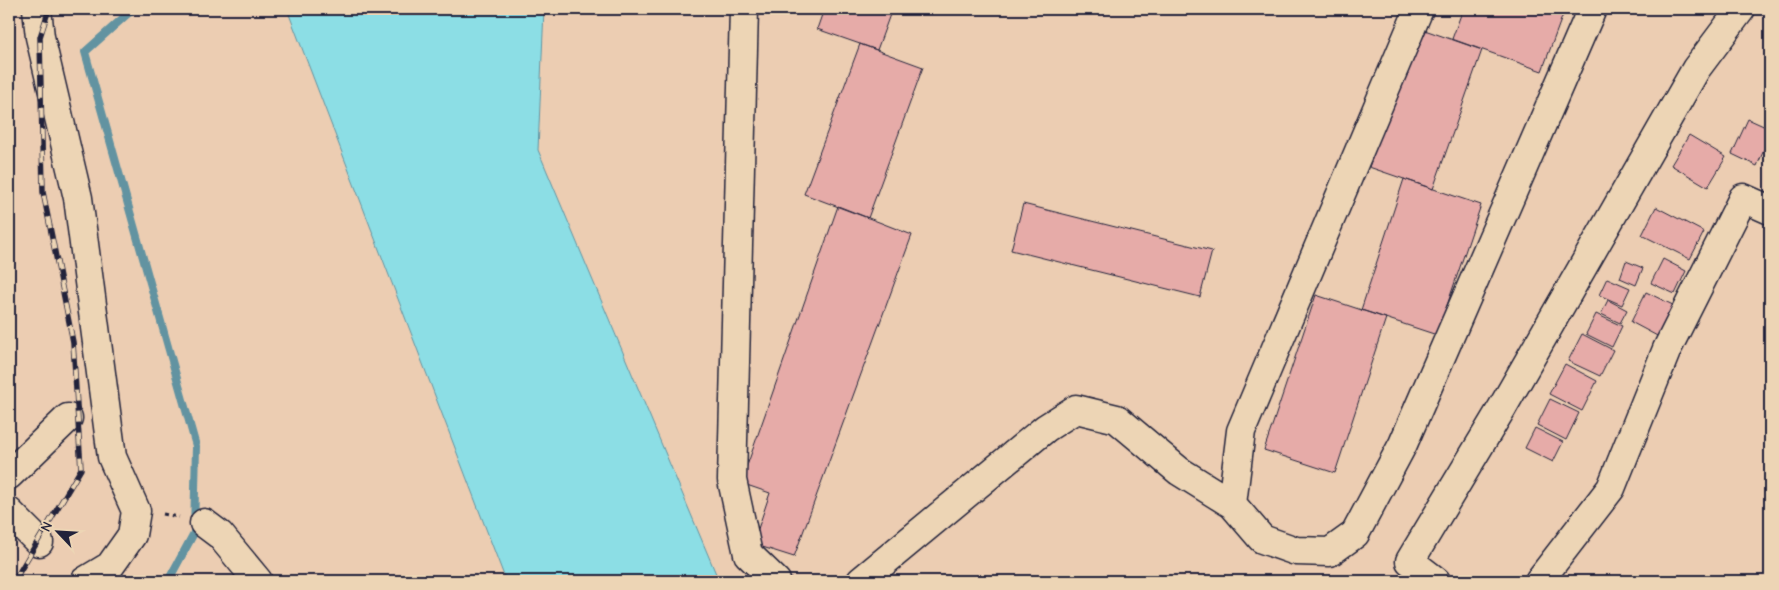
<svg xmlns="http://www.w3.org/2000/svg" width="1779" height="590" viewBox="0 0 1779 590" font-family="'Comic Neue',sans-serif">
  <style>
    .water { fill: #8cdee5; stroke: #6293a1 }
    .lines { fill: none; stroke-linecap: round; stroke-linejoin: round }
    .stream { stroke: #6293a1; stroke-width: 8 }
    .building { fill: #e6aba8; stroke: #22223b }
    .minor-casing { stroke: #22223b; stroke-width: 31 }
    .path { stroke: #22223b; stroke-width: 3; stroke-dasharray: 4 4; stroke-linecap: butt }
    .minor { stroke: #edd5b5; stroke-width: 28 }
    .rail-casing { stroke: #22223b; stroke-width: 5.5 }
    .rail { stroke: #edd5b5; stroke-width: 4; stroke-dasharray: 11; stroke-linecap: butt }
  </style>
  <rect width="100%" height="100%" fill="#eccdb2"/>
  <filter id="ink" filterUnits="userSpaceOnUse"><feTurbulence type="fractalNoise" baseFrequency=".02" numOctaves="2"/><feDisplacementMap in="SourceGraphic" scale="10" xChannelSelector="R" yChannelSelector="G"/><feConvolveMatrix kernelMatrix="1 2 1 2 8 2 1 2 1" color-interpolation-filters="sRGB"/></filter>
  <g filter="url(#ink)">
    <!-- water -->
    <path class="water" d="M287,9H544L538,150L719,581H506Z"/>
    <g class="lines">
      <!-- stream -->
      <path class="stream" d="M133,9L85,52L196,446L194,533L168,581"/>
    </g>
    <!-- building -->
    <path class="building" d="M824,9H892L877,50L817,29Z
      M1463,9H1565L1542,71L1452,39Z
      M1419,28L1482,50L1433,189L1369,167Z
      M860,44L923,67L868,218L804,194Z
      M1748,119L1770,129V136L1757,166L1732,154Z
      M1689,135L1726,157L1708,187L1671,165Z
      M1404,179L1481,205L1437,335L1361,310Z
      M1023,204L1212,251L1200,297L1011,250Z
      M838,206L912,235L794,557L753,544L770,493L741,483Z
      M1656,207L1704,232L1690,259L1642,235Z
      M1663,259L1686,271L1675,294L1651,283Z
      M1626,261L1643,268L1636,285L1620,278Z
      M1607,278L1630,288L1622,305L1599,295Z
      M1646,292L1677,307L1661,338L1631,322Z
      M1316,295L1386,318L1335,473L1264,450Z
      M1608,300L1627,310L1620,323L1601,314Z
      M1596,314L1622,326L1612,347L1586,334Z
      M1582,334L1613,350L1600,376L1568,361Z
      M1565,364L1597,381L1582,411L1549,394Z
      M1550,399L1579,413L1566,440L1537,425Z
      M1535,428L1563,442L1553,462L1525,448Z"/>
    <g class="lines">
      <!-- minor casing -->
      <g class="minor-casing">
        <path id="minor" d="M37,9L40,37L78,198L112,457L136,511L132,535L110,566L85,581
          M744,9L732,480L748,554L776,581
          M9,475L68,418
          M1232,504L1241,431L1419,9
          M9,512L39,542
          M204,523L220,535L258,581
          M861,581L1046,428L1076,409L1117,419L1179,471L1232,504L1262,539L1296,551L1330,552L1355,534L1403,444L1592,9
          M1436,581L1410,561L1502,408L1696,69L1741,9
          M1539,581L1611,488L1667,349L1743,198L1770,210"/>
      </g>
      <!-- path -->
      <path class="path" d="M163,514L179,517"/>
      <!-- minor -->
      <use href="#minor" class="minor"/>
      <!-- rail casing -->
      <g class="rail-casing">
        <path id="rail" d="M14,581L81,469L73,342L43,192L40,37L49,9"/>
      </g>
      <!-- rail -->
      <use href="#rail" class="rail"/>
    </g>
  </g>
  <!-- margin -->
  <rect width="1779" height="590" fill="none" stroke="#edd5b5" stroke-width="30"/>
  <rect x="15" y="15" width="1749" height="560" fill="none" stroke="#22223b" stroke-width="2" filter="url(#ink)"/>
  <!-- north arrow -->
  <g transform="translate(58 532) rotate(295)" stroke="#edd5b5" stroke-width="4" paint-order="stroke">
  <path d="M0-4L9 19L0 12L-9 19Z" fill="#22223b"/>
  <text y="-8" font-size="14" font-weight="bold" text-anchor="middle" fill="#22223b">N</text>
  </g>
</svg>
